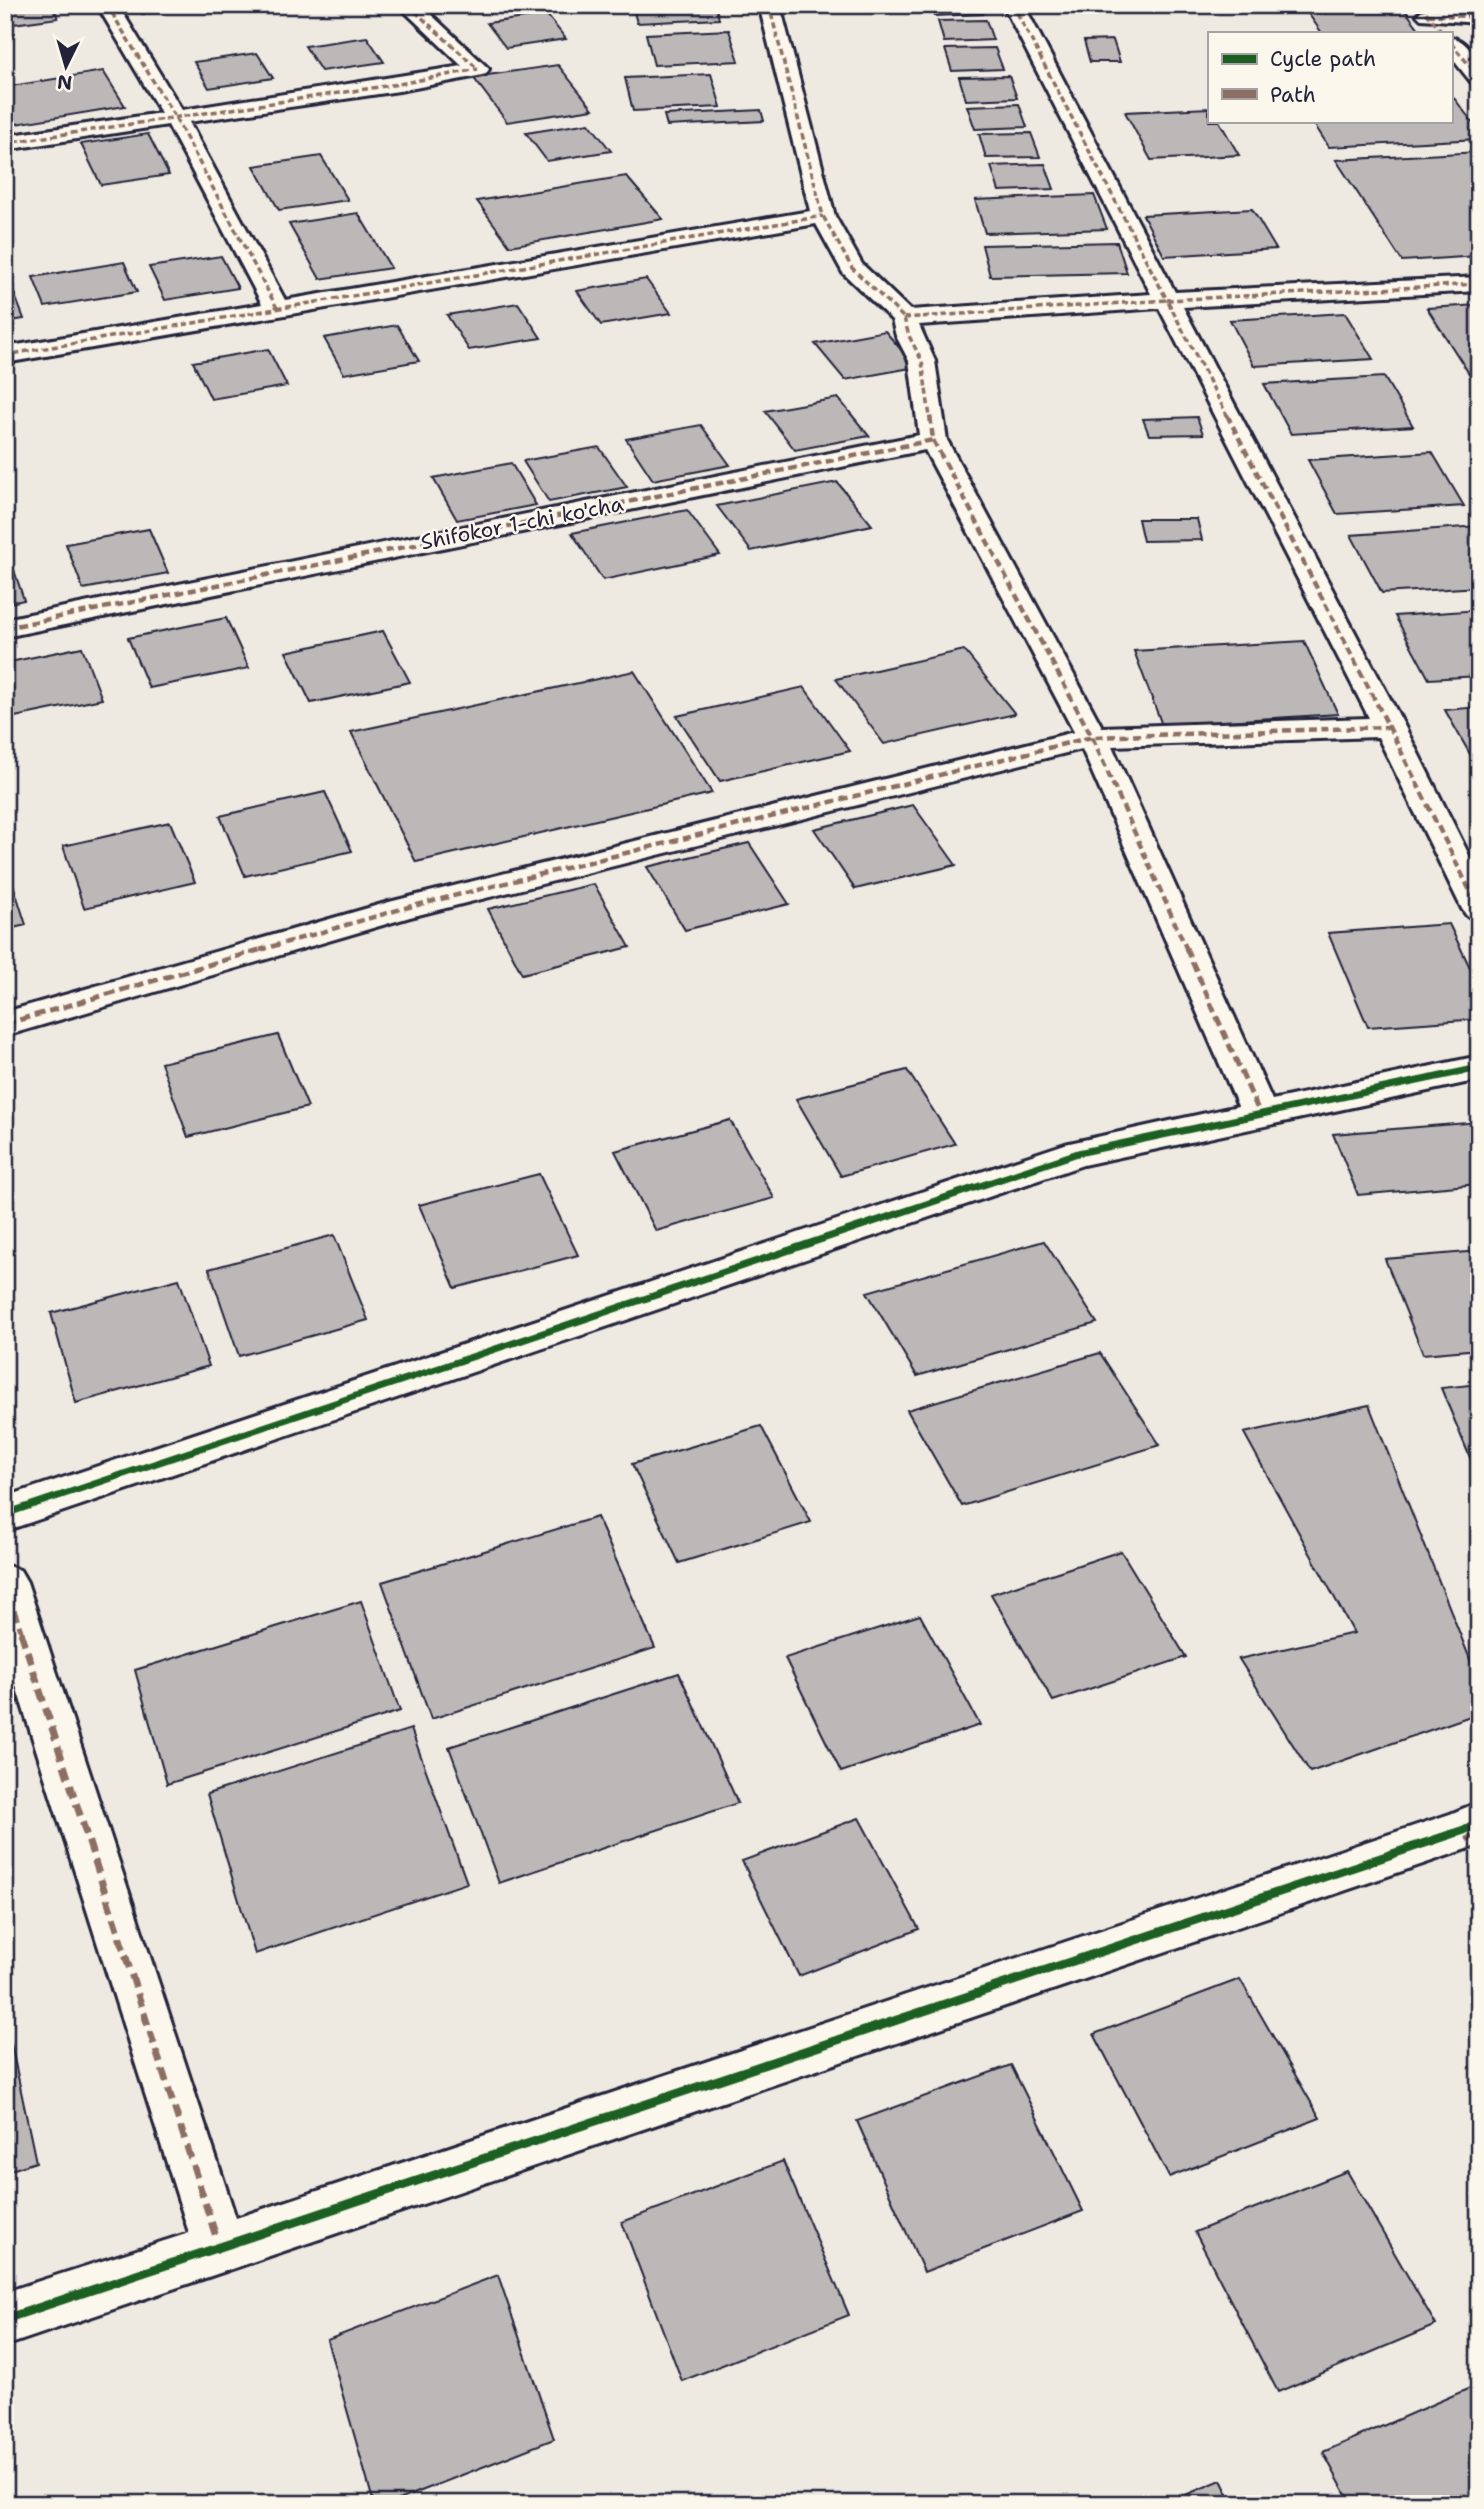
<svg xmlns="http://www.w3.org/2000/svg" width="1484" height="2509" viewBox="0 0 1484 2509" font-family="'Shantell Sans',sans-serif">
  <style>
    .building { fill: #bcb8b8; stroke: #22223b; stroke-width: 2 }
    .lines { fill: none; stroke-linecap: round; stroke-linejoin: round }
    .minor-casing { stroke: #22223b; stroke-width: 6 }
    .minor { fill: #fbf7ec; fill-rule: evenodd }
    .quiet-far3 { stroke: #8d6e63; stroke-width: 3.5; stroke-dasharray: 6 3.5; stroke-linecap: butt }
    .quiet-far2 { stroke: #8d6e63; stroke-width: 4.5; stroke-dasharray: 8 4.5; stroke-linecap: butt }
    .quiet-far1 { stroke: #8d6e63; stroke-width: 5; stroke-dasharray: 10 5; stroke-linecap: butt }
    .quiet { stroke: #8d6e63; stroke-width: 7; stroke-dasharray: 13 7; stroke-linecap: butt }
    .cycleway-far1-casing { stroke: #fbf7ec; stroke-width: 11 }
    .cycleway-casing { stroke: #fbf7ec; stroke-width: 13 }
    .cycleway-far1 { stroke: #1b5e20; stroke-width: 7 }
    .cycleway { stroke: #1b5e20; stroke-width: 9 }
    .labels { text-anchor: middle; stroke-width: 5; stroke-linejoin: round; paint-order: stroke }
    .far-street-label { font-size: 21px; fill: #22223b; stroke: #fbf7ec }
  </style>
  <rect width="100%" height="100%" fill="#eeeae2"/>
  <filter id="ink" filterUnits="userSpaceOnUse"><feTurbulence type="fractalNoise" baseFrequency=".0143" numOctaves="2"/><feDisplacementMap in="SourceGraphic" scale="14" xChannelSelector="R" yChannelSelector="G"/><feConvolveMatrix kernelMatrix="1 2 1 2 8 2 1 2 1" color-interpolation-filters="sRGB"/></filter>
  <g filter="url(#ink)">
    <!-- building -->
    <path class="building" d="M5,5H52L58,18L5,25Z
      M138,5H203L204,6L142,14Z
      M632,5H715L719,19L637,23Z
      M931,5H980L983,14L934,16Z
      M1401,5L1422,33H1322L1305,9Z
      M547,15L566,39L506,48L487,23Z
      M986,20L993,40L944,42L938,21Z
      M729,30L739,61L654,65L646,34Z
      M367,37L384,62L321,71L305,46Z
      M1113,40L1120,62H1090L1084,41Z
      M995,48L1003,69L952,71L945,49Z
      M257,53L273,78L209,88L194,62Z
      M558,65L593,109L507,122L473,77Z
      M103,71L125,106L16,124L5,104V87Z
      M711,74L721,107L633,111L625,78Z
      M1009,76L1017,98L966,100L959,77Z
      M1451,94L1479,131V139L1329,147L1312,121H1451Z
      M1019,104L1027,127L975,129L967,106Z
      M1209,108V121H1219L1239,155L1151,160L1125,112Z
      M761,110L764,121L667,126L664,115Z
      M589,123L611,151L547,161L526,133Z
      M1031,133L1040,157L986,158L979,134Z
      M148,134L169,175L101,185L81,144Z
      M1479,152V256L1402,261L1336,160Z
      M321,156L348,200L279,210L254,166Z
      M1045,164L1054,189L999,191L991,166Z
      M626,176L663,219L510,246L477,201Z
      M1094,195L1107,229L985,233L975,200Z
      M1252,209L1276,249L1164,256L1143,215Z
      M358,213L391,268L320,279L289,224Z
      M1117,242L1127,273L990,276L982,245Z
      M221,256L238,288L165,300L149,267Z
      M124,262L137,292L45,307L33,277Z
      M646,279L671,313L601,325L577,291Z
      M11,285L24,319L5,322V286Z
      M518,303L541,338L469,350L447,315Z
      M1479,305V389L1427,308Z
      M1345,313L1373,359L1254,366L1230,320Z
      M397,325L419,361L344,374L324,338Z
      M885,331L916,367L845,380L815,344Z
      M268,349L287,386L211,399L193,362Z
      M1384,377L1413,426L1291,434L1264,384Z
      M838,398L869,436L795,450L765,411Z
      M1197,417L1203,434L1149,435L1143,419Z
      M701,425L730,465L653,480L626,439Z
      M599,447L627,487L549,502L523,461Z
      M1432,452L1464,506L1337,514L1308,460Z
      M511,463L536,505L457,520L433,478Z
      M837,482L872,525L751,551L717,506Z
      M687,510L720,555L603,580L572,533Z
      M1138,519H1197L1202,540L1143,541Z
      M1479,526V587L1382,593L1351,535Z
      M149,529L168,573L83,589L66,544Z
      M9,555L24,600L5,604V556Z
      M1479,610V676L1429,679L1395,616Z
      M226,618L249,668L149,688L128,638Z
      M383,631L410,682L311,703L286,652Z
      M1304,641L1338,714L1162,725L1134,651Z
      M82,647L102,699L5,719V663Z
      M964,650L1015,714L884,744L836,679Z
      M634,671L712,793L416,862L351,732Z
      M804,687L850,751L720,781L677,716Z
      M1479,707V770L1445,710Z
      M325,792L352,851L245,876L220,816Z
      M913,805L956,865L855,889L814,829Z
      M170,822L195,882L84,908L63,846Z
      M749,843L789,904L685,930L647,867Z
      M6,862L26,925L5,930V863Z
      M594,884L630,947L522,974L488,909Z
      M1449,924L1479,986V1019L1368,1027L1328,933Z
      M278,1035L308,1107L188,1137L161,1063Z
      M907,1070L955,1144L841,1176L796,1099Z
      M730,1120L774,1198L656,1231L615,1151Z
      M1479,1122V1184L1358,1195L1333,1134Z
      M539,1174L578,1255L455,1288L419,1205Z
      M334,1235L368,1320L239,1356L209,1269Z
      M1044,1241L1097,1323L917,1376L867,1292Z
      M1479,1251V1349L1423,1354L1385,1259Z
      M179,1279L209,1366L76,1403L51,1313Z
      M1100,1353L1160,1445L962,1506L907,1410Z
      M1479,1384V1479L1441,1388Z
      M1369,1405L1479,1682V1713L1310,1772L1239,1659L1354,1633L1244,1433Z
      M761,1426L811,1522L679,1563L632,1464Z
      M597,1517L655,1648L431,1719L382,1582Z
      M1121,1551L1186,1657L1053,1701L991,1594Z
      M361,1601L400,1711L167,1784L135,1670Z
      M920,1615L980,1725L841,1772L785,1658Z
      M679,1673L738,1803L499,1883L449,1747Z
      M411,1729L467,1883L255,1954L207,1794Z
      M859,1818L919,1929L799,1976L742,1861Z
      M1240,1979L1320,2118L1169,2177L1094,2034Z
      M6,2020L36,2162L5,2172V2020Z
      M1011,2065L1083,2211L924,2272L857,2121Z
      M783,2161L849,2315L682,2381L622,2222Z
      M1347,2171L1436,2325L1278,2392L1195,2232Z
      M498,2275L554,2439L388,2504H374L327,2340Z
      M1479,2384V2504H1351L1323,2452Z
      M1221,2480L1233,2504H1164Z"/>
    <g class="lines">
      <!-- minor casing -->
      <g class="minor-casing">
        <path id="minor" d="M97,5H118L182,110L462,66L398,5H421L489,69L486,74L478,76L399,91L189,122L285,300L810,211L759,5H780L835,216L862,264L910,310L1151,294L1003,5H1024L1175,292L1479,277V291L1183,307L1405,727L1479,875V919L1467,916L1462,909L1378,737L1112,746L1272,1100L1479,1056V1080L1083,1165L5,1531V1497L1065,1144L1238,1106L1082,749L410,917L5,1036V1012L389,902L1074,732L925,450L5,637V619L919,435L909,361L896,336L892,320L843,273L816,224L5,363V347L262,304L168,125L5,150V136L161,113ZM1159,308L1369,718L1102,727L947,440L935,361L919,325Z
          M1428,9L1479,11V23L1421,19L1417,15L1421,11Z
          M1451,37C1472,42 1479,65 1479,84L1471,82L1451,57Z
          M5,1565L20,1570L27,1582L236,2218L1450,1814L1479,1802V1845L5,2346V2292L189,2233L5,1651Z"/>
      </g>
      <!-- minor -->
      <use href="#minor" class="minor"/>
      <!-- quiet-far3 -->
      <path class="quiet-far3" d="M107,5L175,117L277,308
        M408,5L478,69
        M769,5L823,216L852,268L904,318
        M1013,5L1167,300L1479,284
        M1420,5L1443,33
        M1428,15L1479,17
        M1451,43L1479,77
        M5,143L399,84L478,69
        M904,318L1167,300L1228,417
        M904,318L909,336L922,361L930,417
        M5,355L823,216"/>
      <!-- quiet-far2 -->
      <path class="quiet-far2" d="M1227,415L1389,727L1479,909
        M933,440L1092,737L1187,950
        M5,628L933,440L930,415
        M260,950L401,909L1092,737L1389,727"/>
      <!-- quiet-far1 -->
      <path class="quiet-far1" d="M1186,948L1260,1114
        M5,1024L266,948
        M5,1582L22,1634"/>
      <!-- quiet -->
      <path class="quiet" d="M21,1632L220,2249
        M1464,1830L1479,1853"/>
      <!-- cycleway-far1 casing -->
      <g class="cycleway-far1-casing">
        <path id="cycleway-far1" d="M5,1514L1078,1153L1479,1068"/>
      </g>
      <!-- cycleway casing -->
      <g class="cycleway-casing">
        <path id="cycleway" d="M5,2319L1464,1830L1479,1822"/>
      </g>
      <!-- cycleway-far1 -->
      <use href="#cycleway-far1" class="cycleway-far1"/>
      <!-- cycleway -->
      <use href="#cycleway" class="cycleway"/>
    </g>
  </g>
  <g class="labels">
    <!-- far-street labels -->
    <g class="far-street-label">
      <text transform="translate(522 523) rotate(-11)" y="7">Shifokor 1-chi ko'cha</text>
    </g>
  </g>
  <!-- margin -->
  <rect width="1484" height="2509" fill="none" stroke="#fbf7ec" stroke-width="28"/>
  <rect x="14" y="14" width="1456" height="2481" fill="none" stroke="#22223b" stroke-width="2.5" filter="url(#ink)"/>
  <!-- legend -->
  <rect x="1208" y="32" width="245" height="91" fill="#fbf7ec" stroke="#a4a2a5" stroke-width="2"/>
  <rect x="1222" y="54" width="35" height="10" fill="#1b5e20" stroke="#a4a2a5" stroke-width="2"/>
  <text x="1270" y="66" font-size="21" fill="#22223b">Cycle path</text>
  <rect x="1222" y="89" width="35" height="10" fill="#8d6e63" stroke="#a4a2a5" stroke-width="2"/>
  <text x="1270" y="102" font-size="21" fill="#22223b">Path</text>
  <!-- north arrow -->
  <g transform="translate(66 66) rotate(185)" stroke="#fbf7ec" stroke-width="5" paint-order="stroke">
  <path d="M0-5L12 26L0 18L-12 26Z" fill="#22223b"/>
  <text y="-10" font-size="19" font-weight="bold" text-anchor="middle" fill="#22223b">N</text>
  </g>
</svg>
